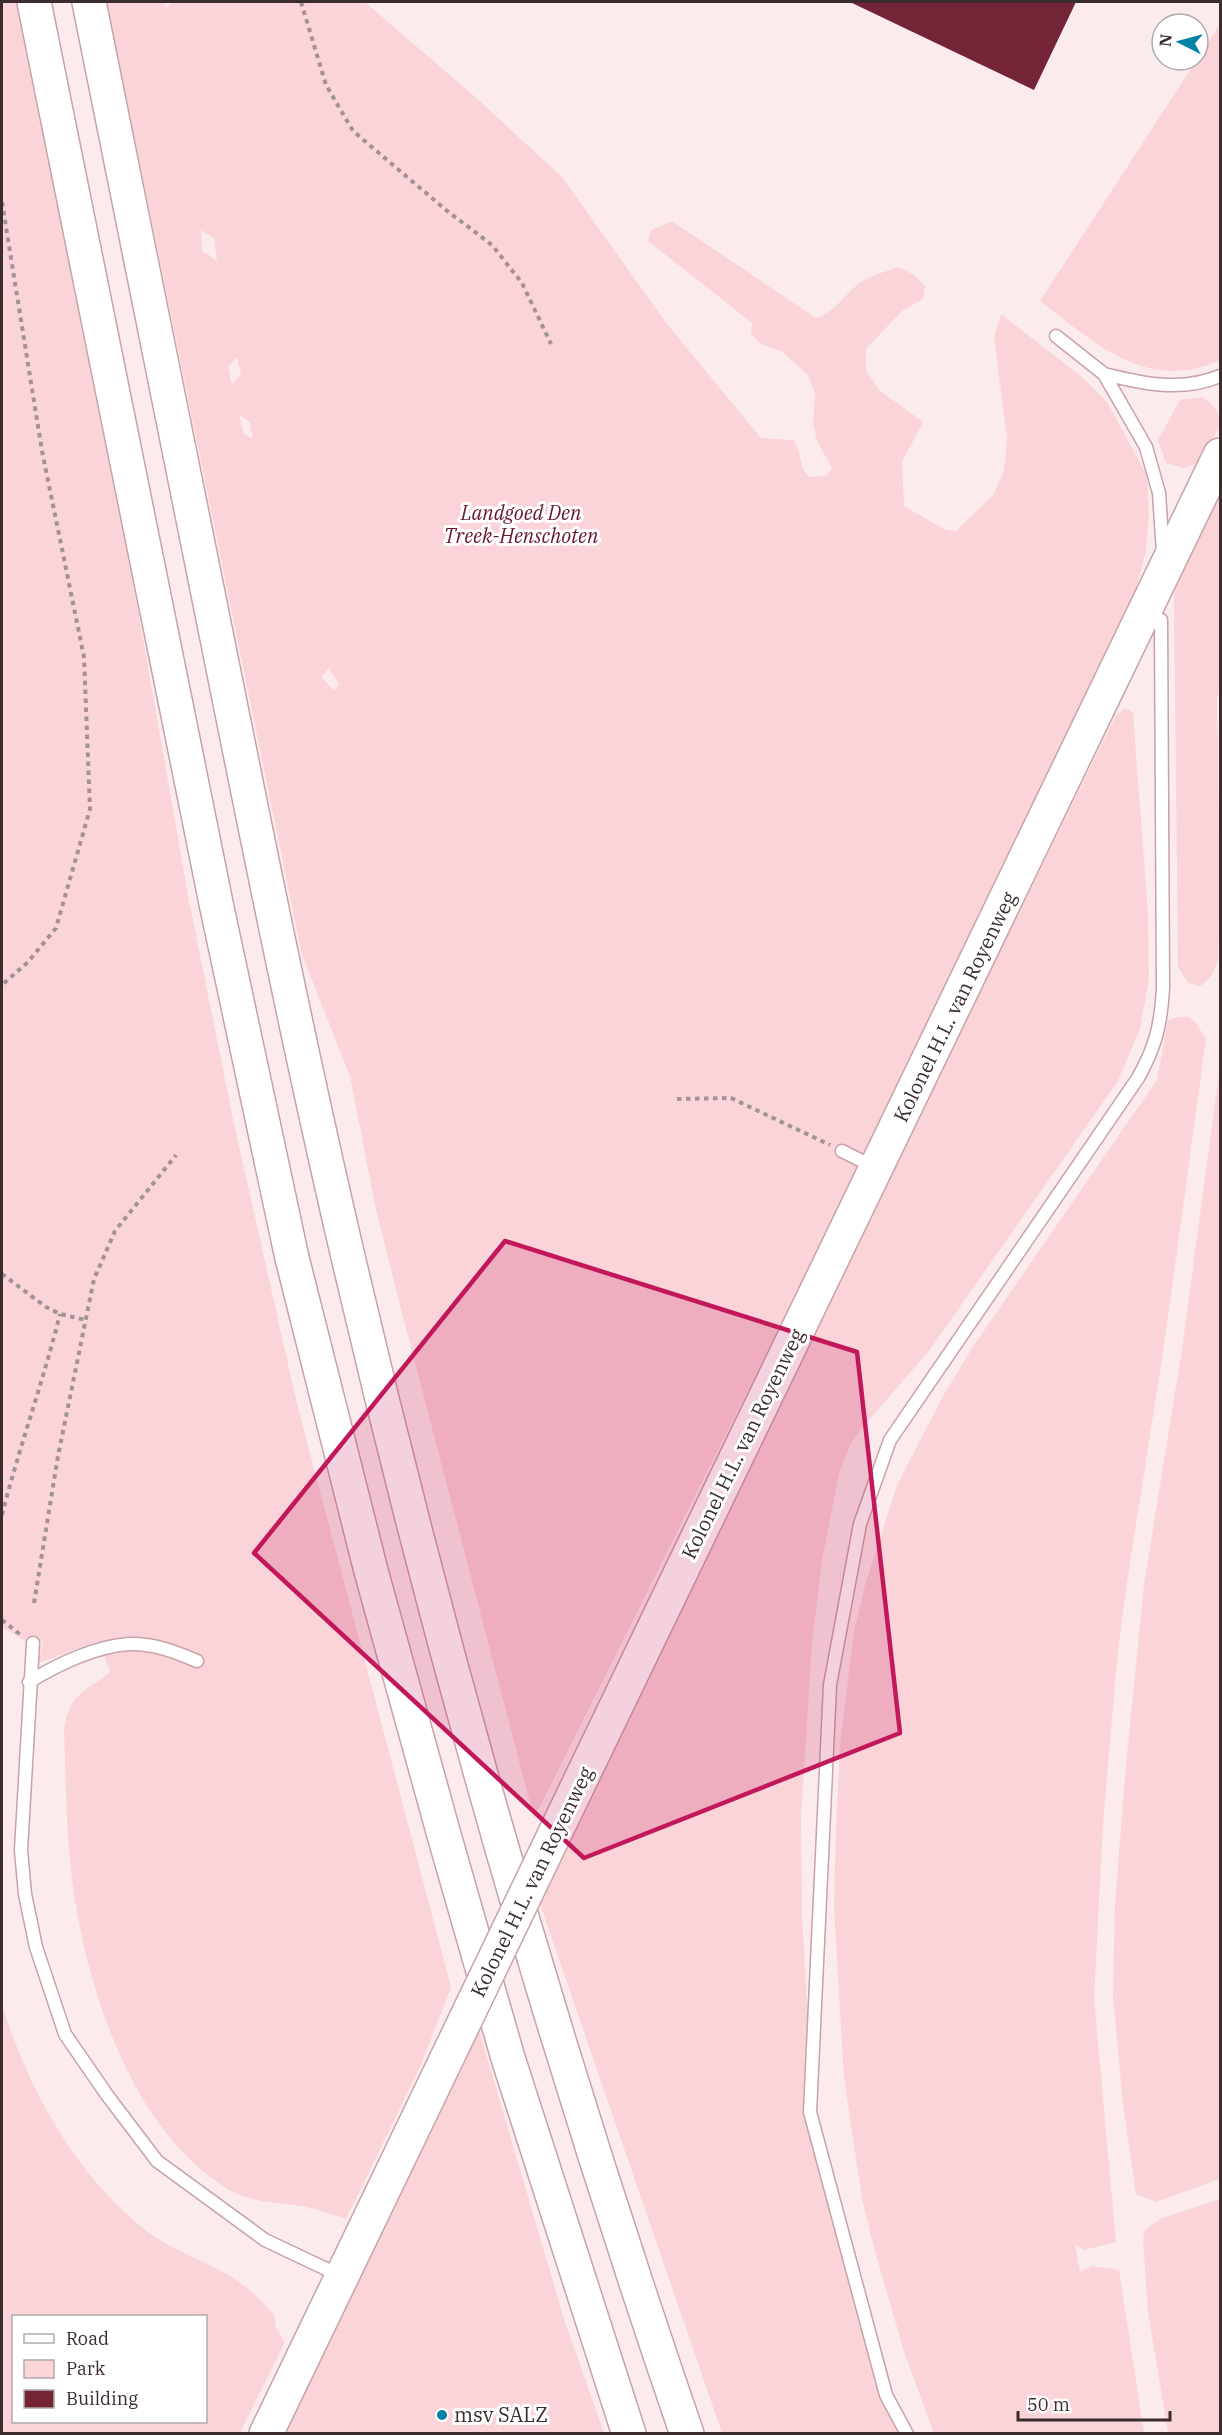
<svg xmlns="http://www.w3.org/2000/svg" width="1222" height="2435" viewBox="0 0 1222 2435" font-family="'IBM Plex Serif',serif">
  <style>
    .green { fill: #fbd4d9; fill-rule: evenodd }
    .building { fill: #742437 }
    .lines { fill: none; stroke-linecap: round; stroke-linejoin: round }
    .lane-casing { stroke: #c7a2a6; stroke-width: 15 }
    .secondary-casing { stroke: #c7a2a6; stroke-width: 36 }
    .highway-casing { stroke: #c7a2a6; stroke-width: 36 }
    .path { stroke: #a29294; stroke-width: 4; stroke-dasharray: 4.5 4.5; stroke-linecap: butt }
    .lane { stroke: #fff; stroke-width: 12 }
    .secondary { stroke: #fff; stroke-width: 33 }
    .highway { stroke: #fff; stroke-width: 33 }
    .secondary-bridge-casing { stroke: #c7a2a6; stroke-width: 36; stroke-linecap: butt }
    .secondary-bridge { stroke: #fff; stroke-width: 33 }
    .marked { fill: #c2185b; fill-opacity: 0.2; stroke: #c2185b; stroke-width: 4.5; stroke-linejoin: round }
    .poi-dot { fill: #0081a6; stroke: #fff; stroke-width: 2 }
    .labels { text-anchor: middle; stroke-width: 6; stroke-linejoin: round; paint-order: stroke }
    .park-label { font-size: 20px; font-style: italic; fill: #68172c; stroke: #fff }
    .street-label { font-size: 20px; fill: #3b2c2e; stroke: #fff }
    .poi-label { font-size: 20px; fill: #3b2c2e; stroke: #fff; text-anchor: start }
  </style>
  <rect width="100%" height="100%" fill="#fcebed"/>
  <!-- green -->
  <path class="green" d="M2,2H16L135,593L189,901L233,1119L297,1404L451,1987L421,2065L346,2219C334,2215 323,2211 311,2208C286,2202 254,2204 231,2191C135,2135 90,1998 74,1894C66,1840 66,1784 64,1730C70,1692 84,1693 110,1672L99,1641L38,1663L43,1642L25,1641L2,1627Z
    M107,2H165L166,8L173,2H365L472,94L562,177L667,324L761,438L793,440C803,453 797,464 809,477L826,476L832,468L817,441L813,423L815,394L808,375L781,351L760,344L751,333L752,323L648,241L651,230L672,221L816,318C835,313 845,293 861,282C872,275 885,272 898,267L914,275L925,286L923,299L902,311L866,349V370L879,390L923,422L902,462L904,506L946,530L956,531L994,494L1004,470L1007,439L994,337L1001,314L1082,377L1107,402L1147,475L1149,515L1146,551L1135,593L1032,811L837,1212L534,1818L401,1309L375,1205L350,1076L302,955ZM201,230L214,238L217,261L202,251ZM237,357L241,374L232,384L228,367ZM239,415L250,422L253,439L244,434ZM329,668L339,684L334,690L321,677Z
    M1220,24V360C1147,394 1094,342 1040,301Z
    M1202,397C1212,403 1220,412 1220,424L1202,462L1184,468L1166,463L1158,440L1180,400Z
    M1220,495V684L1217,701L1220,892L1218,957C1217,969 1210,980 1200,986L1188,983L1178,967L1174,602L1175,587Z
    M1124,709H1129L1133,713L1148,914L1149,980L1140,1029L1118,1081L929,1351L861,1429L850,1445L839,1473L822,1561L812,1643L801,1817L802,1915L811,2075L823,2164L843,2264L861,2326L901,2433H722L540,1904L863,1230L1115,717Z
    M1179,1017H1189L1196,1023L1206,1039L1164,1346L1127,1582L1117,1660L1103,1825L1094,1998L1116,2242L1084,2250L1075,2245L1080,2272L1092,2266L1119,2270L1144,2433H934L905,2355L874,2248L862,2199L844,2078L834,1909L836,1827L840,1745L854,1632L866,1582L897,1485L943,1396L974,1345L1157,1080L1168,1020Z
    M1220,1066V2179L1156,2202L1136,2194L1123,2104L1113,1997L1115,1903L1126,1765L1144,1585L1182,1349Z
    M2,2005C29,2090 73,2171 144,2229C178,2256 226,2265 257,2297C262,2302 272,2311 275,2318C276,2320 275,2324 276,2327C278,2332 282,2337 285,2342L240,2433H2ZM14,2316H206V2422H14Z
    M479,2030L564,2319L604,2433L285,2434Z
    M1220,2199V2433H1168L1148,2312L1143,2240L1145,2230L1160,2219Z"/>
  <!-- building -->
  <path class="building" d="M850,2H1076L1034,90Z"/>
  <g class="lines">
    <!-- lane casing -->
    <g class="lane-casing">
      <path id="lane" d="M1056,336L1104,374L1146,447L1159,493L1163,553
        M1104,374C1144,384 1182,392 1220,376
        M842,1151L876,1168
        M33,1643L21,1850L25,1894L36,1947L65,2034L107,2095L157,2161L265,2240L341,2276
        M29,1682C56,1665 96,1646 129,1644C153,1643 176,1652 197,1661
        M907,2434L886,2395L810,2112L830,1685L860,1524L890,1440L1138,1078C1156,1046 1161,1024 1163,988L1161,620L1145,612"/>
    </g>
    <!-- secondary casing -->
    <g class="secondary-casing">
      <path id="secondary" d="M582,1777L1220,455
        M266,2434L421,2112"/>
    </g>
    <!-- highway casing -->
    <g class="highway-casing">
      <path id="highway" d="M34,2L217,908L292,1258L371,1571L444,1835L508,2058L629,2434
        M89,2C134,224 179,446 223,668C262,862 301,1055 346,1248C439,1649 553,2045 687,2434"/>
    </g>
    <!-- path -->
    <path class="path" d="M301,2L326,85L353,131L446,210L492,245L522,283L551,344
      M2,202L42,451L84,657L90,809L56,928L28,962L2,985
      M677,1099L731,1098L830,1145
      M2,1274L46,1307L60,1314L86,1320
      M2,1515C19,1448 43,1382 60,1314
      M34,1603L58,1456L94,1279L115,1231L176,1155
      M2,1620L22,1636"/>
    <!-- lane -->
    <use href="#lane" class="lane"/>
    <!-- secondary -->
    <use href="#secondary" class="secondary"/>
    <!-- highway -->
    <use href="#highway" class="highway"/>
    <!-- secondary-bridge casing -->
    <g class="secondary-bridge-casing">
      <path id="secondary-bridge" d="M421,2112L582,1777"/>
    </g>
    <!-- secondary-bridge -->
    <use href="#secondary-bridge" class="secondary-bridge"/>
  </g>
  <!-- marked area -->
  <path class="marked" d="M505,1241L857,1352L900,1733L584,1858L254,1553Z"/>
  <!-- markers -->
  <circle class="poi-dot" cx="442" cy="2415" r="6"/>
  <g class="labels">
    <!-- park labels -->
    <g class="park-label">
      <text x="521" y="520">Landgoed Den<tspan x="521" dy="23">Treek-Henschoten</tspan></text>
    </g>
    <!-- street labels -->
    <g class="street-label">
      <text transform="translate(955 1007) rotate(-64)" y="7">Kolonel H.L. van Royenweg</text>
      <text transform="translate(743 1444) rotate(-64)" y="7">Kolonel H.L. van Royenweg</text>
      <text transform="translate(532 1882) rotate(-64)" y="7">Kolonel H.L. van Royenweg</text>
    </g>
    <!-- poi labels -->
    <g class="poi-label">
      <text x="454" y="2422">msv SALZ</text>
    </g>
  </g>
  <!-- border -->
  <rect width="1222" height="2435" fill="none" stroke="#3b2c2e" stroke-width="6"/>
  <!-- legend -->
  <rect x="12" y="2315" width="195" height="108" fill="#ffffff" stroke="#b1abab" stroke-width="1.5"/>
  <rect x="24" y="2334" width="30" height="9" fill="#ffffff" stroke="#b1abab" stroke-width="1.5"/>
  <text x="66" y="2345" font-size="18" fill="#3b2c2e">Road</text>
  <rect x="24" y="2360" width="30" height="18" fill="#fbd4d9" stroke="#b1abab" stroke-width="1.5"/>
  <text x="66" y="2375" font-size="18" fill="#3b2c2e">Park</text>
  <rect x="24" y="2390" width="30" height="18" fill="#742437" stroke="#b1abab" stroke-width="1.5"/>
  <text x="66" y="2405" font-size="18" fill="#3b2c2e">Building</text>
  <!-- north arrow -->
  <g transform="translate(1180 42) rotate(276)"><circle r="28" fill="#ffffff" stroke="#b1abab" stroke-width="1.5"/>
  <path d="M0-4.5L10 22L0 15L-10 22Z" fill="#0081a6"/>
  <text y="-9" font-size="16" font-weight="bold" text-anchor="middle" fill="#3b2c2e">N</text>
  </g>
  <!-- scale -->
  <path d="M1018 2411v9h152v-9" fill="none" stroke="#3b2c2e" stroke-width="3"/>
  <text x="1027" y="2411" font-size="18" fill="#3b2c2e" stroke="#ffffff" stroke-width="4.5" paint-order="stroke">50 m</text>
</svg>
